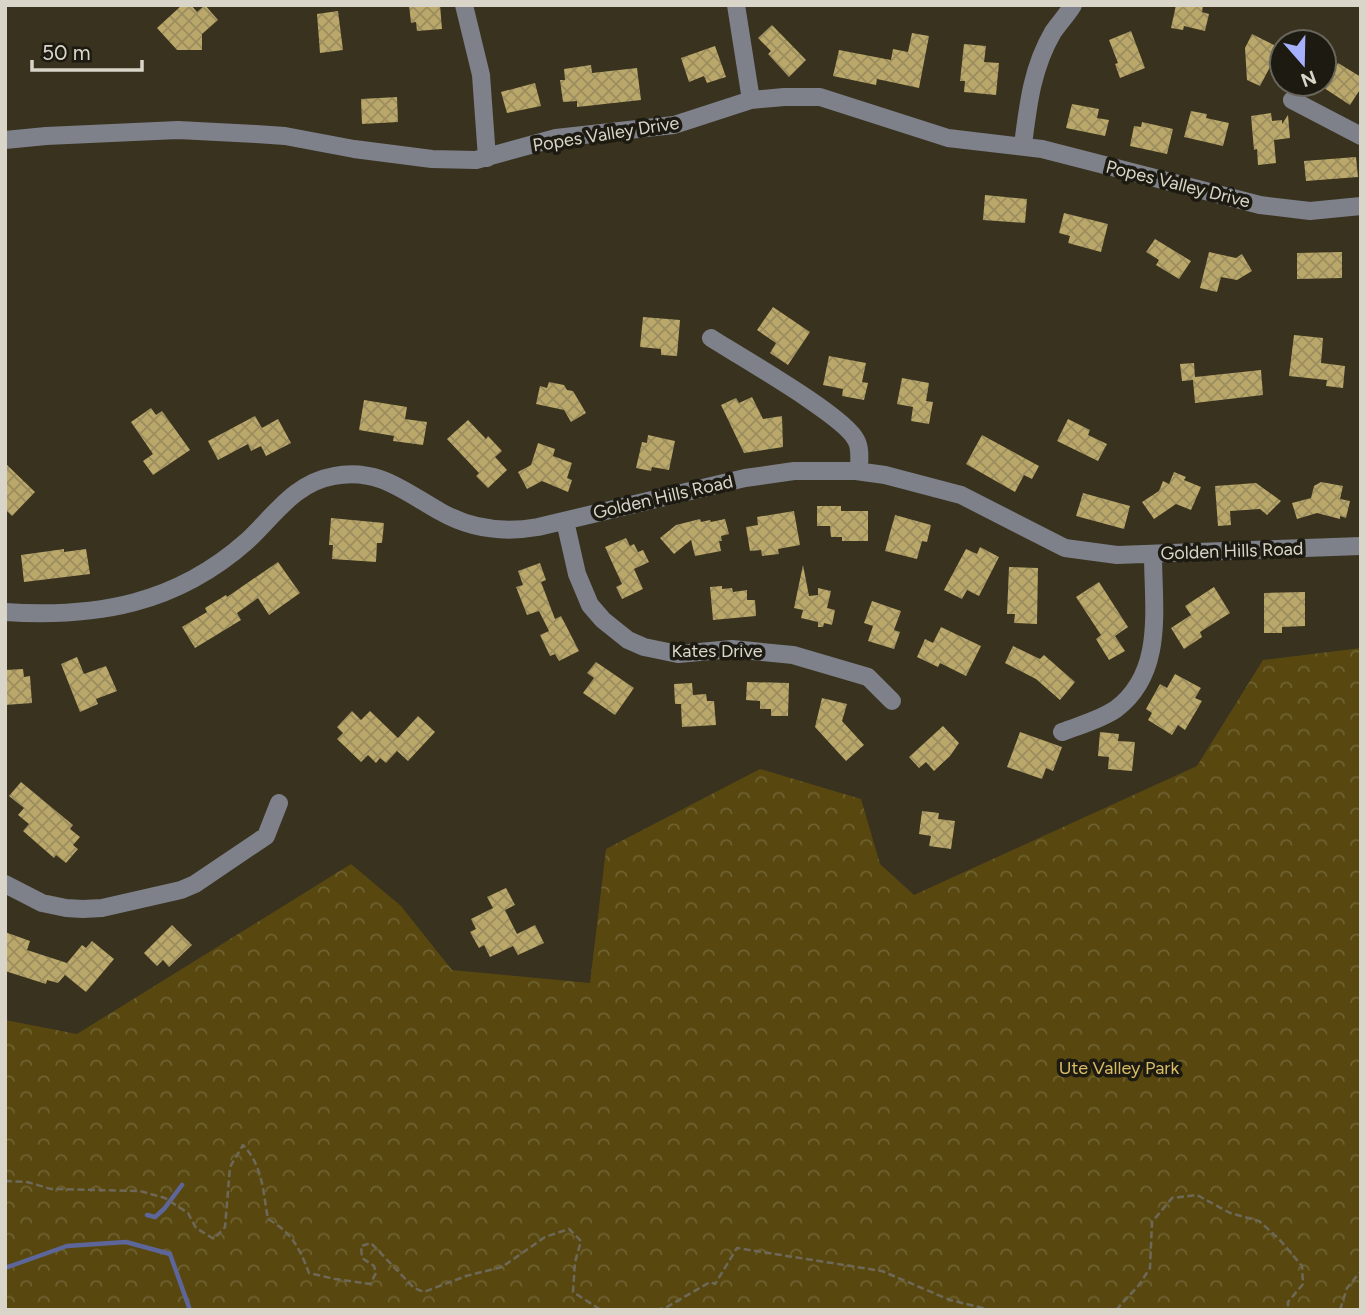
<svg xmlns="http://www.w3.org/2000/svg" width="1366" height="1315" viewBox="0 0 1366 1315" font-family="Figtree,sans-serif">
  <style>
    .park { fill: url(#park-crowns) }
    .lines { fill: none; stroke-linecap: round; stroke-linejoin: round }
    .stream { stroke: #5d669a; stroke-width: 4.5 }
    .building { fill: url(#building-cross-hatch) }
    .path { stroke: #6e6858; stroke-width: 2.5; stroke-dasharray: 7 3.5; stroke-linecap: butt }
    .minor { stroke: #7e808a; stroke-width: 18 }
    .labels { text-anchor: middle; stroke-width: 7; stroke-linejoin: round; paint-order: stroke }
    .street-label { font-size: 18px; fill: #d9d5c9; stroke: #1d1a11 }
    .park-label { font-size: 18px; fill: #d9bd66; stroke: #1d1a11 }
  </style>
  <defs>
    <pattern id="park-crowns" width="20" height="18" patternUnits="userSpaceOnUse" patternTransform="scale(1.75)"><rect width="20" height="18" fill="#584810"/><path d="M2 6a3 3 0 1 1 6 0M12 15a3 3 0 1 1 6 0" fill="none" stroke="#6f6231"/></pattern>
    <pattern id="building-cross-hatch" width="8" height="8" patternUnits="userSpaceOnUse" patternTransform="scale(1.75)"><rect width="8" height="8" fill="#baa76a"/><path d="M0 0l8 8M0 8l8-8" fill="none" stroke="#9c8d5e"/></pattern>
  </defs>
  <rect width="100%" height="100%" fill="#38321f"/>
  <!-- park -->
  <path class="park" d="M1361,648V1310H5V1020L77,1034L351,864L401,906L452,970L590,983L606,849L760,769L861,799L880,864L914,895L1197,766L1263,660Z"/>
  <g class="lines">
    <!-- stream -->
    <path class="stream" d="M147,1215L155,1217L164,1209L182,1185
      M5,1268L67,1246L126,1242L170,1254L190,1310"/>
  </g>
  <!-- building -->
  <path class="building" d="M182,5H191L197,12L205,5L218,20L202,34V50H177L157,28Z
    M409,5H440L442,29L417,31L416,22L411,23Z
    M1176,5H1203L1202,12L1209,14L1205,31L1184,26L1183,30L1171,28Z
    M338,11L343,50L320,53L317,14Z
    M772,25L806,60L789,77L768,54L771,51L758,38Z
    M1131,31L1145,68L1120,78L1115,64L1118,63L1109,40Z
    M912,33L929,36L919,88L877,79L876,85L833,76L839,50L891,60L893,49L908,52Z
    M1252,34L1282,49V70L1271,65L1260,86L1247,80L1245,48Z
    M964,44L986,46L984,62L999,63L996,95L964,92L965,81H960Z
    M715,46L726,77L707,83L704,76L689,82L681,58Z
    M1324,59L1336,66L1338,63L1361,77V88L1350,105L1324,88Z
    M591,65L592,73L637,68L641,100L577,107V101L563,102L560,80H565L564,69Z
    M535,83L541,106L507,113L501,92Z
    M397,97L398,122L362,124L361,99Z
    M1072,104L1099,109L1097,118L1109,120L1105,136L1066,128Z
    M1191,111L1207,114L1206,118L1229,123L1223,146L1184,137Z
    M1271,113L1272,121L1282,120V124L1288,115L1290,138L1274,140L1276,163L1258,165L1257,149L1254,150L1251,116Z
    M1142,122L1173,129L1167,154L1130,146L1134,126L1141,127Z
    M1356,157L1358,177L1306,181L1304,161Z
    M985,195L1027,199L1025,223L983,220Z
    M1064,213L1108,224L1101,252L1068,243L1070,236L1059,233Z
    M1155,239L1191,261L1179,279L1156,265L1159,260L1146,252Z
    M1209,252L1236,258L1242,254L1252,271L1237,280L1221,277L1217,292L1200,288Z
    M1342,252V278L1297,279V253Z
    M773,307L810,332L788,365L770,353L776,343L757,330Z
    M643,317L680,320L677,356L661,355V349L640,347Z
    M1294,335L1323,338L1321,363L1345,366L1343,388L1326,386L1327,380L1289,376Z
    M829,356L866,363L862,382L868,383L864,400L842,396L843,389L823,385Z
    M1194,363L1195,377L1261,370L1263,395L1195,403L1193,380L1182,381L1180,364Z
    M902,378L929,383L926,401L933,402L929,424L911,421L913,407L897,404Z
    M549,382L564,385L567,390L573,391L586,413L571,422L564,410L536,404L540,386L547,388Z
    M752,397L763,419L782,416L783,447L744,453L721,405L736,398L739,403Z
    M364,400L407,407L405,419L427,422L423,445L393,441L394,436L359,430Z
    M151,408L156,415L162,411L190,450L153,475L143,461L153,454L131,422Z
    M255,416L262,428L278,419L291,443L266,456L261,446L251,451L248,444L218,460L208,441Z
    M1068,419L1090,430L1088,435L1107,444L1098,461L1057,441Z
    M468,420L486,439L488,436L502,451L495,457L507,470L488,488L476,476L479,473L447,439Z
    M648,435L675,441L669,470L652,467L651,471L636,468L642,442L647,443Z
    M982,435L1039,466L1032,479L1024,475L1015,492L966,464Z
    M538,443L555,449L553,456L572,463L567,478L572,480L568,492L542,481L527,489L518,472L531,465Z
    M5,463L35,492L12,516L5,509Z
    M1174,472L1186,477L1184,480L1201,487L1191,510L1176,504L1154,519L1142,502L1159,491L1163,481L1169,484Z
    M1321,482L1343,486L1340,499L1350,501L1346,518L1340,516V519L1317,513L1297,519L1292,503L1311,498L1314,486Z
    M1256,483L1281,501L1267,515L1260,509L1230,511L1231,525L1218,526L1215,486Z
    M1083,493L1130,506L1124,529L1076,516Z
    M817,506H841V511H868V541H842V537H831L830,526H817Z
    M794,511L800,545L778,549L779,554L762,556L761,550L750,551L746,527L758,525L757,517Z
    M895,515L931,525L927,542L922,541L917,559L885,551Z
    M331,518L384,523L382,543H377L376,562L332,559L333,545H329Z
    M700,519L701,522L710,520L711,522L725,519L729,534L721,536L722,541H719L721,551L695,556L691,540L674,554L660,538L676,525Z
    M626,538L630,546L634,544L638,552L643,550L649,562L634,569L643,589L622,599L616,587L622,584L605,547Z
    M980,547L999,557L979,596L967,590L962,599L944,590L966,549L977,554Z
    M64,549V552L86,549L90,574L24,582L21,555Z
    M278,562L300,593L269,615L258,598L237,613L241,620L195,648L182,627L207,612L205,608L226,595L227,597Z
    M540,563L546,580L541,582L555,619L561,616L579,651L559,661L555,654L550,656L540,635L549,631L539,611L527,615L516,587L523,585L518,571Z
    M803,565L809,596L818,595V588L831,591L827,608L835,610L832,625L824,623L823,627H818V622L801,618L803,610L794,608Z
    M1009,567L1038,568L1037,624L1014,623L1015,614H1007Z
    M1099,582L1128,627L1115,636L1125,651L1109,660L1096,639L1101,635L1076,597Z
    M722,586V589L732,588L733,592L747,590V600H755L756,616L713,620L710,587Z
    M1214,587L1230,613L1200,632L1202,637L1184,649L1171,628L1191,615L1185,606Z
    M1305,592V626L1282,627V633H1264V593Z
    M872,601L901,611L894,630L900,632L894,649L868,641L873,626L864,623Z
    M941,627L981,646L966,676L940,663L938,667L917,657L925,639L933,643Z
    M1013,646L1040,659L1044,655L1075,682L1060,700L1036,679L1005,663Z
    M77,657L84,674L106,666L117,691L96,699L98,704L80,712L61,664Z
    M596,662L634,688L615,715L583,693L594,678L587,673Z
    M23,669L24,677L30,676L32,703L5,705V670Z
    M1175,674L1201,688L1195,698L1202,701L1185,730L1178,725L1172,735L1148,720L1152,713L1146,709L1160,684L1167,688Z
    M747,682L789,683L788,716H771V709H760V701L746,700Z
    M692,683L693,695L706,694L707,701H714L716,725L682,727L681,704H675L674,684Z
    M822,698L847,704L842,721L864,745L846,761L815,727Z
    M352,711L361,720L370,711L398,738L418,716L435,732L408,761L397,751L386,763L380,758L376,763L368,755L361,762L337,739L343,733L337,727Z
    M943,726L959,743L950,756L934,771L926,762L919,768L909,757Z
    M1020,732L1062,747L1053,771L1046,768L1042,779L1007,767Z
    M1100,732L1119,734L1118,741L1135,742L1132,771L1108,769L1109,757L1098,756Z
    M21,782L73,825L70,829L80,837L73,845L78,849L66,863L56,855L54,858L23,831L29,824L18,815L24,808L9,796Z
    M922,811L939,813L938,819L955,821L951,849L929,846L931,836L919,834Z
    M506,888L515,905L505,910L517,934L535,925L544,943L518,955L513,946L490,957L484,945L479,948L470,932L476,929L471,919L493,908L487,897Z
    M172,925L192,945L169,967L163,960L157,966L144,953Z
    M5,932L30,941L27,950L67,963L82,945L86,948L92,941L114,959L86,992L65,975L58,983L47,980L46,984L5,971Z"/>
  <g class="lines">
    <!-- path -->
    <path class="path" d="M5,1181L27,1182L51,1189L140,1191L165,1198L188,1213L196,1228L214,1239L225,1227L230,1167L243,1145C263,1166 263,1192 268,1219C292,1233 299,1247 309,1273L335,1279L370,1284L376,1273L374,1266L362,1258L361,1246L371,1243L414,1288L424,1292L466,1276L502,1267L545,1237L569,1229L581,1241L575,1262L573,1292L601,1310
      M656,1310L667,1307L710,1282L715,1284L737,1248L882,1271L950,1300L991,1310
      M1116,1310L1139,1285L1150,1268L1152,1222L1172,1198L1197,1195L1230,1213L1259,1221L1279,1239L1302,1266L1303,1284L1288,1302V1310
      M1340,1310L1347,1288L1361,1271"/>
    <!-- minor -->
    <path class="minor" d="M464,5L481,75L487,158
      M736,5L751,100
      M1292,100L1361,136
      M5,140L46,136L178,130L256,134L285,136L354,149L432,159L476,160L556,138L674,125L751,100L784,97H820L948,138L1042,149L1260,205L1310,211L1361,206
      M1023,145C1028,105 1032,68 1053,32C1059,23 1067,15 1073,5
      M711,338C739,356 845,416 856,440C861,448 859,462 859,471
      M565,521L577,574L590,605L603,620L628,640L644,647L678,654L732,649L793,655L868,677L892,701
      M5,612C97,618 176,604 247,541C275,515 294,483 334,476C378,467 405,492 441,512C471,529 504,533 538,527L745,478L794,471H856L885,475L961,495L1065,548L1117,555L1361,546
      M1062,732C1080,725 1100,720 1116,709C1165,672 1153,608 1153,554
      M5,884L42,903L66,908L83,909L102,908L181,890L195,884L266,836L279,803"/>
  </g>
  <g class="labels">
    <!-- street labels -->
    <g class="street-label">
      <text transform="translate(606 134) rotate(-9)" y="6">Popes Valley Drive</text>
      <text transform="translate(1178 184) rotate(14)" y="6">Popes Valley Drive</text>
      <text transform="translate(663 497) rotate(-13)" y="6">Golden Hills Road</text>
      <text transform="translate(1232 551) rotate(-2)" y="6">Golden Hills Road</text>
      <text x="717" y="657">Kates Drive</text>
    </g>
    <!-- park labels -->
    <g class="park-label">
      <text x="1119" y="1074">Ute Valley Park</text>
    </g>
  </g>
  <!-- border -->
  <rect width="1366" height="1315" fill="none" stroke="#d9d5c9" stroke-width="14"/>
  <!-- north arrow -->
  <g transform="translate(1303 63) rotate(160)"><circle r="33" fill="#1d1a11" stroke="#68655b" stroke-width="2"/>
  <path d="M0-5L12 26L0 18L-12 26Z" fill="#a5b1fc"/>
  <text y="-10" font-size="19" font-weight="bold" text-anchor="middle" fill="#d9d5c9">N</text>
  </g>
  <!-- scale -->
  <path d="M32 60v10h110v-10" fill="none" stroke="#d9d5c9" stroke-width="3.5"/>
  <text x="42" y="60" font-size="21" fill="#d9d5c9" stroke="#1d1a11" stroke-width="5" paint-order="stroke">50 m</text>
</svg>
